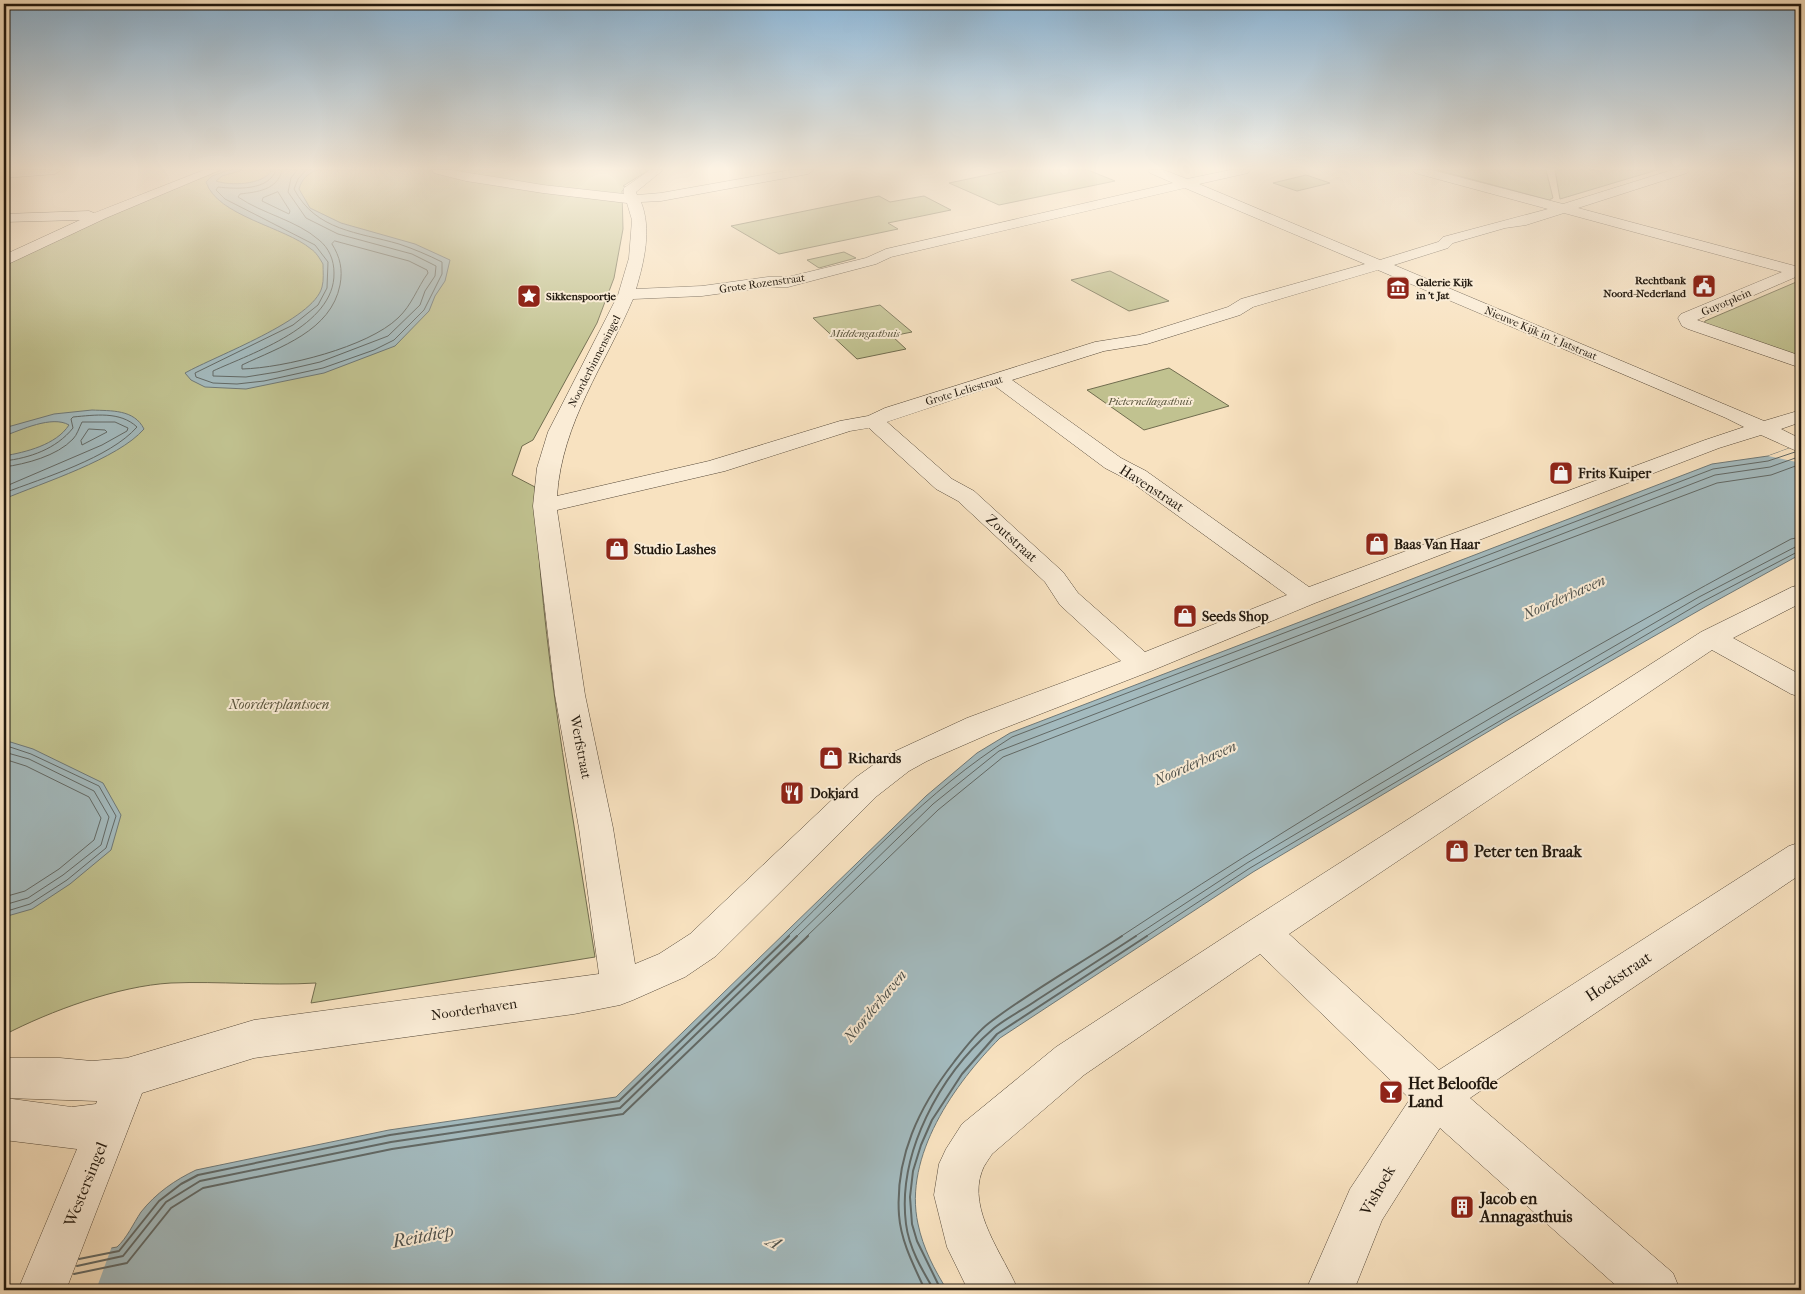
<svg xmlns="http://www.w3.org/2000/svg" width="1805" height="1294" viewBox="0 0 1805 1294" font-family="'IM FELL French Canon',serif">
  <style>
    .green { fill: #c1c290; stroke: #716d4f }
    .water { fill: #a3babe; stroke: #6f7978 }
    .pier { fill: #f8e2c0 }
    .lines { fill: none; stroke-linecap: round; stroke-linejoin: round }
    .shore-far1 { stroke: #626966; stroke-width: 1 }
    .shore { stroke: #626966; stroke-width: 2 }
    .minor-casing { stroke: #574a3a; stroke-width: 1 }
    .minor { fill: #faecd6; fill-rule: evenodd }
    .labels { text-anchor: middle; stroke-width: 4; stroke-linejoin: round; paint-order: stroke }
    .far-poi-label { font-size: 11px; font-weight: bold; fill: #21180e; stroke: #faecd6; text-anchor: start }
    .far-street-label { font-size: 11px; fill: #21180e; stroke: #faecd6 }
    .far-park-label { font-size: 11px; font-style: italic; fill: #59543c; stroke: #faecd6 }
    .poi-label { font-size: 14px; font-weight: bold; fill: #21180e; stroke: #faecd6; text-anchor: start }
    .street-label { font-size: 14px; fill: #21180e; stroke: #faecd6 }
    .park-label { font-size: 14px; font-style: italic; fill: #59543c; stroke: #faecd6 }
    .water-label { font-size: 15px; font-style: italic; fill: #4e514c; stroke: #faecd6 }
    .near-poi-label { font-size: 16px; font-weight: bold; fill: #21180e; stroke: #faecd6; text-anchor: start }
    .near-street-label { font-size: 16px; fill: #21180e; stroke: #faecd6 }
    .near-water-label { font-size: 18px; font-style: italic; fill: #4e514c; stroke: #faecd6 }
  </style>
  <rect width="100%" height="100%" fill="#f8e2c0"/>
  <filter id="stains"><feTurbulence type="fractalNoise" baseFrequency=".004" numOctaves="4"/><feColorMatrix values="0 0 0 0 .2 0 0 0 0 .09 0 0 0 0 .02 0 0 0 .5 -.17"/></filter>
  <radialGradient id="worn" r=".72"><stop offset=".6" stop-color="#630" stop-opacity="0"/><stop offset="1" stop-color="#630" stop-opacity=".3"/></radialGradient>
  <!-- green -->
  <path class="green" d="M221,170H649L623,186L627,187L622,191L623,229L614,278L597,323L533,440L522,446L512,475L535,487C541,645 571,802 595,957L311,1003L316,983C268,986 219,981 171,983C118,986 50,1011 4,1035V265L79,228Z
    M1011,170H1088L1115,181L999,205L949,183Z
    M1437,170H1546L1553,198L1549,200Z
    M1555,170H1657L1560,199Z
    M1306,175L1330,183L1297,191L1273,183Z
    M879,196L890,202L924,196L951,210L888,223L898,229L779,254L731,226Z
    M844,252L856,258L819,268L807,260Z
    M1110,271L1169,301L1129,311L1071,280Z
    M1801,280V357L1704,323L1705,321Z
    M880,305L912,332L892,336L906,349L857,359L813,318Z
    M1169,368L1229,406L1144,430L1087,390Z"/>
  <!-- water -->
  <path class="water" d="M229,170H243L222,176L216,181C230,186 263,185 271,171L269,170H317C307,174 302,179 299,189L310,208L341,223L415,244L450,260L445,281L435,296L429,311L395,346L324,373L246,389L205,387L191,380L185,373C215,356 314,320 322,287C324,280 323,271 323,264C320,259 316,252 311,249C285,227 217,216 206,182L212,176Z
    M92,410C111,411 134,409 144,429C118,459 42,483 4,499V456C26,452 56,445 69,425C52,415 21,430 4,436V428L54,414Z
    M1801,444V554L1705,607L1506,721L1253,872L1000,1038C955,1083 903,1156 918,1224C923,1248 934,1269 947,1290H4V1267L117,1247C127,1238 133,1224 141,1212C156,1193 175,1180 196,1170L389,1130L616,1097L926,796L977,753L1010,733L1712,464L1768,456Z
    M4,740L33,749L103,783L121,815L111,850L70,884L32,909L4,917Z"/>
  <!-- pier -->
  <path class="pier" d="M1801,444V463L1768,456Z
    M112,1246L96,1290H4V1264Z"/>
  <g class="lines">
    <!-- shore-far1 -->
    <path class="shore-far1" d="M276,170C269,191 236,189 218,187L216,190L225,199L315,245L328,262L327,288L318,305L293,325L195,373L196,377L213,383L237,384L264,381L323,368L374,350L394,340L424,310L442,274V262C428,255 414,249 399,244C358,232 316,231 294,189L298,179L306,170
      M282,170C278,190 257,192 240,194L238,197C263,214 296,220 319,240C329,248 334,260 334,273C335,326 252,353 213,371V376L246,377L277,372L320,362L388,336L420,305L425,291L435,276L436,266L412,254L338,234L306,218L288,192L291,178L297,170
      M278,192L290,211L289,214L262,201L263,198Z
      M335,241L409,261L427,270L428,273C417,288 412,305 398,318C368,347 284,368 242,369V365C280,347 331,331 340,285C343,269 340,257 332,244Z
      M89,429L105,430L107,432L82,445L81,441Z
      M4,461C30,458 56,449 73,428L71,419L73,417C95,415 120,411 137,427C110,458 43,478 4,493
      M4,467C26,464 57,456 73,439C77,435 79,428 82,422H115L128,428L127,431L102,445L4,487
      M4,745L31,754L99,786L116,816L106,848L67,880L30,904L4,912
      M4,752L29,759L94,791L109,817L101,845L63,875L28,898L4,905
      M4,759L26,766L89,797L101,818L94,840L59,869L25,891L4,897
      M787,937C859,867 927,790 1012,737L1713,469L1768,461L1795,452
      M796,937L933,804L999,751L1715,475L1770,467L1801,456
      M806,937L938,810L1003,757L1454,582L1717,483L1771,475L1801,464
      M1120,937C1337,794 1562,662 1791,539L1801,537
      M1134,937L1247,863L1501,712L1699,597L1801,544
      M1145,937L1250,868L1702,602L1801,550"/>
    <!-- shore -->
    <path class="shore" d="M79,1259L119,1251L159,1201L181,1184L198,1175L390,1135L619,1101L789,936
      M77,1266L123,1256L166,1202L200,1181L391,1142L620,1108L797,936
      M74,1274L127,1263L171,1208L203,1188L392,1149L623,1114L808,936
      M925,1290C914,1266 901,1242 899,1215C895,1157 919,1107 954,1062C964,1049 976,1033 989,1023C1031,991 1078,965 1122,936
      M934,1290C922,1270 909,1248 906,1224C897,1153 940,1075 993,1029C1006,1018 1023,1010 1037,1000C1070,979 1103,957 1136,936
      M941,1290L917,1241L912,1224L910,1197L913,1171L921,1145L932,1120L962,1074L997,1034L1147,936"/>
    <!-- minor casing -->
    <g class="minor-casing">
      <path id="minor" d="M4,170H61L55,174L4,178Z
        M204,170H220L106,218L4,266V255L80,220L4,222V214L89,211L94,213Z
        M432,170H451L543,185L624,194V188L650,170H663L636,192L637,195L661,193L790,170H814L808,174L661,201L641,202C652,229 644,262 636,289L702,286L768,277H788L866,258L886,249L1173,183L1150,173L1148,170H1164L1187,179L1230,170H1250L1248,173L1199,184L1380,260L1438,242L1443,237L1548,209L1415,173L1413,170H1432L1563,204L1672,170H1689L1687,173L1578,208L1795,266L1801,264V277L1798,276L1697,320L1801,356V368L1688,329L1682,326L1678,318L1681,314L1782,272L1564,213L1526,225L1505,228L1453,243L1448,248L1394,265L1764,421L1801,410V422L1781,429L1801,439V453L1761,435L1719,448L1315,603L1151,671L989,734L927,761L909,771L877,796L716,956L685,977L633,1000L620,1005L574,1014L254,1058L142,1093L66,1290H18L77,1149L4,1140V1058H60L92,1061L127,1058L254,1020L599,974L579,828L555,695L533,506L537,468L548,432L618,295L629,258L632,220L627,203L543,193L466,181L434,173ZM1185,188L1365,264L1241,299L1228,307L1139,335L1095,342L885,408L868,416L840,421L709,461L557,496C562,422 605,365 633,299L702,296L768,287H788L876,264L891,257ZM1378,270L1726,418L1744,427L1705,440L1309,587L1146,471L1121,458L1012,380L1104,351L1147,344L1240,315L1253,307ZM995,386L1105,468L1130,481L1287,595L1145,652L1078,593L1063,572L974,491L952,479L887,422ZM869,428L936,489L958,501L1045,582L1060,605L1121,661L967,718L887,755L855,778L690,934L659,954L635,964L613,828L585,695L557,510L725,471L850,431ZM5,1098L97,1101L96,1104L72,1107Z
        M1801,585V603L1733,638L1801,675V697L1791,694L1712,650L1289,934L1439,1070L1789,846L1801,842V874L1470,1098L1673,1273L1680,1290H1621L1440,1128L1382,1220L1354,1290H1306L1350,1189L1410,1099L1260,954L1084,1075L992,1154C989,1159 984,1165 982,1171C967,1210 1004,1256 1018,1290H968L947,1247L934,1195L939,1164L946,1149L962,1124L1056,1047L1249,921L1701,632L1792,587Z"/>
    </g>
    <!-- minor -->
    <use href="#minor" class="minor"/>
  </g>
  <!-- sky -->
  <linearGradient id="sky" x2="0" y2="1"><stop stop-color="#8cb6d7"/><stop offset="0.48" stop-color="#fcf2e3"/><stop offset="1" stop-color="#fcf2e3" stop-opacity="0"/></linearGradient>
  <rect width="1805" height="351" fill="url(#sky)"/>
  <!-- icons -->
  <defs>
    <g id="civic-square" transform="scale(1.25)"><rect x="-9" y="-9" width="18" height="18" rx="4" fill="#8f2418" stroke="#faecd6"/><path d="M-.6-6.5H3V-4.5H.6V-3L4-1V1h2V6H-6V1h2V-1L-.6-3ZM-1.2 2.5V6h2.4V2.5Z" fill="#fff"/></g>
    <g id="museum-square" transform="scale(1.25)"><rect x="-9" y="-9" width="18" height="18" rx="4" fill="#8f2418" stroke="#faecd6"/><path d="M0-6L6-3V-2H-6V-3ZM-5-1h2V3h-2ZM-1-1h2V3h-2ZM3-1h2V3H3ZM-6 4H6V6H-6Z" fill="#fff"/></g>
    <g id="sight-square" transform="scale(1.25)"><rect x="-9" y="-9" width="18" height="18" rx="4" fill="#8f2418" stroke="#faecd6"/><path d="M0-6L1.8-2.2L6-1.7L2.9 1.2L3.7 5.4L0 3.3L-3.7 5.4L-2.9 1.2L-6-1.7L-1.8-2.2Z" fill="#fff"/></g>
    <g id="shop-square" transform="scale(1.25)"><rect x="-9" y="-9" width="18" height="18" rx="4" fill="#8f2418" stroke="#faecd6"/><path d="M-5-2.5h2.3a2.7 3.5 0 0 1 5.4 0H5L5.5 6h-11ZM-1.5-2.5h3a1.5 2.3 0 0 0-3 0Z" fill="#fff"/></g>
    <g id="restaurant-square" transform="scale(1.25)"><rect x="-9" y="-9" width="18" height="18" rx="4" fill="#8f2418" stroke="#faecd6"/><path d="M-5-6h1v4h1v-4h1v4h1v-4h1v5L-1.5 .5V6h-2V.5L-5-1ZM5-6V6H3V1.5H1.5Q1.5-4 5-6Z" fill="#fff"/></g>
    <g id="bar-square" transform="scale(1.25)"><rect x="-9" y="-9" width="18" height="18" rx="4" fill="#8f2418" stroke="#faecd6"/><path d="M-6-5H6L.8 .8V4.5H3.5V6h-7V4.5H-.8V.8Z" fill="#fff"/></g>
    <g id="building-square" transform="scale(1.25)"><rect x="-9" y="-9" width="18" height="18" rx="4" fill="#8f2418" stroke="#faecd6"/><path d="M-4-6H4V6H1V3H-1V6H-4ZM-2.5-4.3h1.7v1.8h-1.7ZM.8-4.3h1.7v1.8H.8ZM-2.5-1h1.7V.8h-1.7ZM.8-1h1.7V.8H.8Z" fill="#fff"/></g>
  </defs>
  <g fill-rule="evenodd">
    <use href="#civic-square" x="1704" y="286"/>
    <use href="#museum-square" x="1398" y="288"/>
    <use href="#sight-square" x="529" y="296"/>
    <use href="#shop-square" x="1561" y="473"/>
    <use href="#shop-square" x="1377" y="544"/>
    <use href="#shop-square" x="617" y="549"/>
    <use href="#shop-square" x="1185" y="616"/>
    <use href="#shop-square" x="831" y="758"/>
    <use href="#restaurant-square" x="792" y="793"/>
    <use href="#shop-square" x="1457" y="851"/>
    <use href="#bar-square" x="1391" y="1092"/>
    <use href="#building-square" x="1462" y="1207"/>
  </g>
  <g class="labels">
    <!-- far-poi labels -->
    <g class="far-poi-label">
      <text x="1686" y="284" text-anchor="end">Rechtbank<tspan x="1686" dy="13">Noord-Nederland</tspan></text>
      <text x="1416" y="286">Galerie Kijk<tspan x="1416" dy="13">in 't Jat</tspan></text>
      <text x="546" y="300">Sikkenspoortje</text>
    </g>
    <!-- far-street labels -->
    <g class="far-street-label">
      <text transform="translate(762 283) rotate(-8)" y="4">Grote Rozenstraat</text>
      <text transform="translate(1726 302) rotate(-23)" y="4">Guyotplein</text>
      <text transform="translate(1541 333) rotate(23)" y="4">Nieuwe Kijk in 't Jatstraat</text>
      <text transform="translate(594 361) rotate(-63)" y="4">Noorderbinnensingel</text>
      <text transform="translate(964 390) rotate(-17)" y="4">Grote Leliestraat</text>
    </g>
    <!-- far-park labels -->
    <g class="far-park-label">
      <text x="865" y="337">Middengasthuis</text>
      <text x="1150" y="405">Pieternellagasthuis</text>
    </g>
    <!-- poi labels -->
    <g class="poi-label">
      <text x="1578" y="478">Frits Kuiper</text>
      <text x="1394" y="549">Baas Van Haar</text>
      <text x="634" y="554">Studio Lashes</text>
      <text x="1202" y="621">Seeds Shop</text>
      <text x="848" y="763">Richards</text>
      <text x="810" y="798">Dokjard</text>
    </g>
    <!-- street labels -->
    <g class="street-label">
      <text transform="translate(1152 488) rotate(33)" y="5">Havenstraat</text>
      <text transform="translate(1012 538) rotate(42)" y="5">Zoutstraat</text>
      <text transform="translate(581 747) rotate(79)" y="5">Werfstraat</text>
      <text transform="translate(474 1009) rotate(-8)" y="5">Noorderhaven</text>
    </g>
    <!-- park labels -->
    <g class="park-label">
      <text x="279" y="709">Noorderplantsoen</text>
    </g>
    <!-- water labels -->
    <g class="water-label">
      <text transform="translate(1564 597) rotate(-24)" y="5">Noorderhaven</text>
      <text transform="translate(1195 763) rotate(-24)" y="5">Noorderhaven</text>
      <text transform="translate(875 1006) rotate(-50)" y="5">Noorderhaven</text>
    </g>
    <!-- near-poi labels -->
    <g class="near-poi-label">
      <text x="1474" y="857">Peter ten Braak</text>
      <text x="1408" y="1089">Het Beloofde<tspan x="1408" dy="18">Land</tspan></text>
      <text x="1480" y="1204">Jacob en<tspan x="1480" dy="18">Annagasthuis</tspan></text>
    </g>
    <!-- near-street labels -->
    <g class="near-street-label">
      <text transform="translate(1618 976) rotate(-34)" y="6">Hoekstraat</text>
      <text transform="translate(85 1184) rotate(-68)" y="6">Westersingel</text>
      <text transform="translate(1377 1190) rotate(-60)" y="6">Vishoek</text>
    </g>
    <!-- near-water labels -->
    <g class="near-water-label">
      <text transform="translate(423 1236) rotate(-11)" y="6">Reitdiep</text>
      <text transform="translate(774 1242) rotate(29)" y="6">A</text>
    </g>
  </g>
  <!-- margin -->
  <rect width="1805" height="1294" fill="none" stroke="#f8e2c0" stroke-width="20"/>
  <rect x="5" y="5" width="1795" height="1284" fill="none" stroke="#21180e" stroke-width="2.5"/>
  <rect x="10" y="10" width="1785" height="1274" fill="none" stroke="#21180e"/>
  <rect width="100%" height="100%" filter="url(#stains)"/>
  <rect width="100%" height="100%" fill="url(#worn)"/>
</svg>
